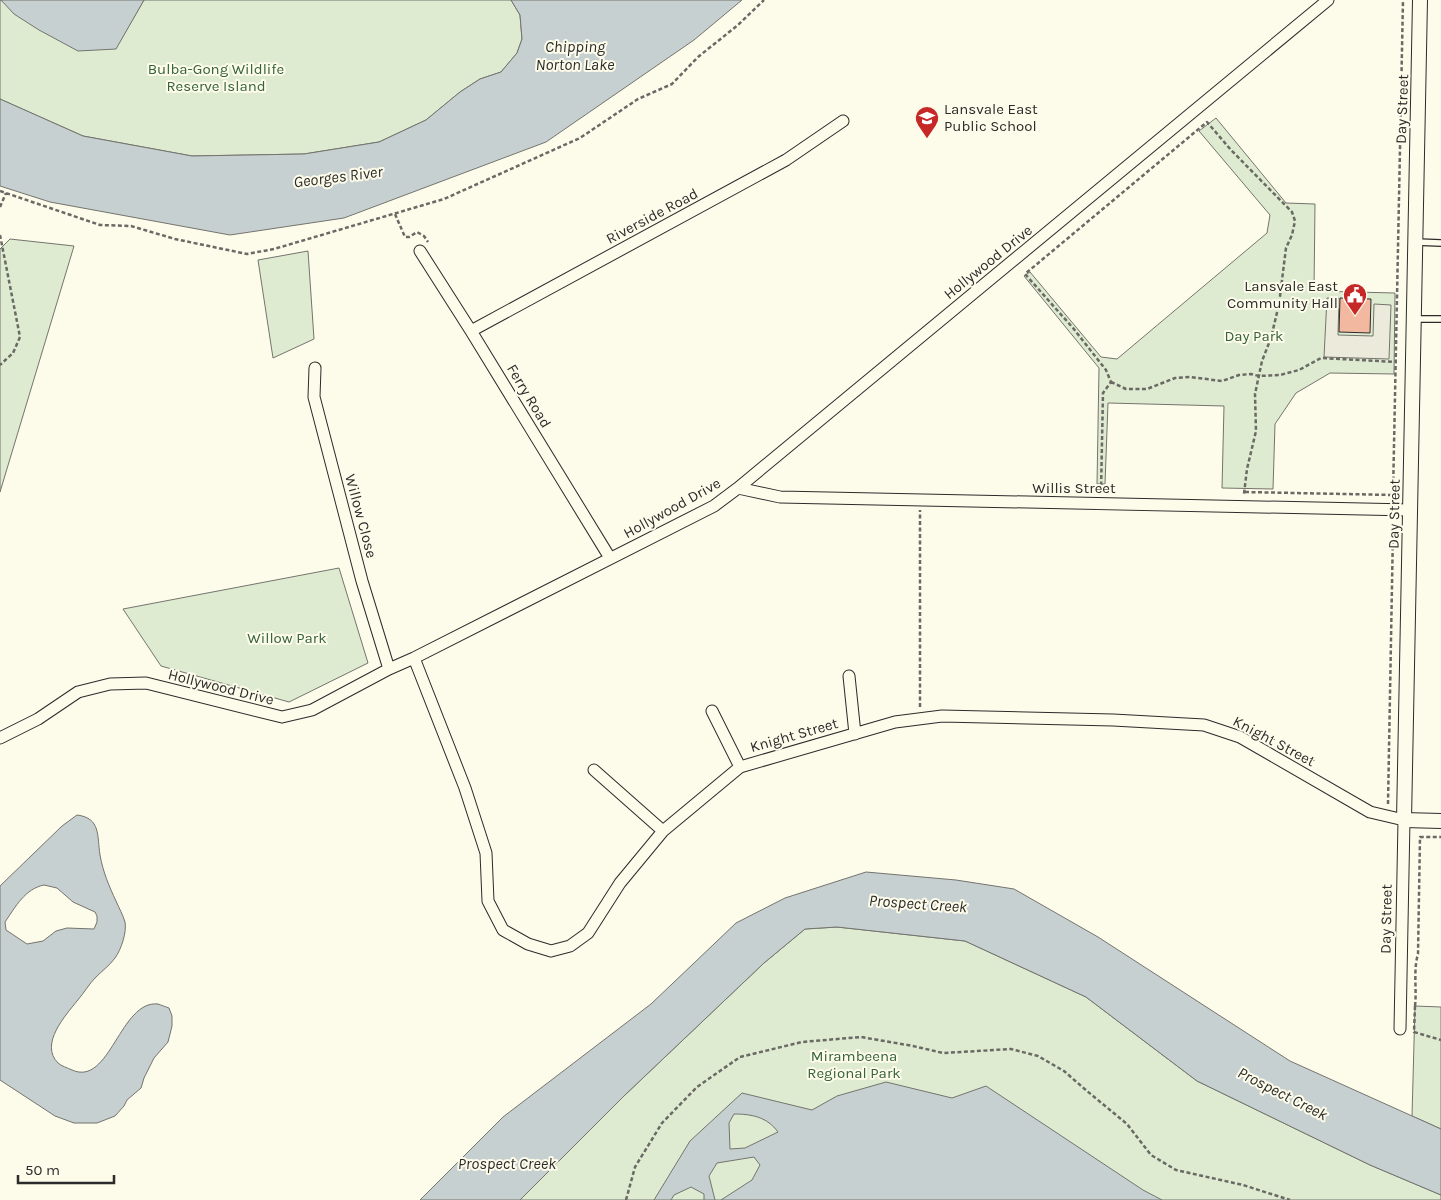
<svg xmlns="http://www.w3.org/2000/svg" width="1441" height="1200" viewBox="0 0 1441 1200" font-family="Karla,sans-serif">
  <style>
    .green { fill: #deebd1; stroke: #74746e }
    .parking { fill: #eceadb; stroke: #74746e }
    .water { fill: #c7d0d0; stroke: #74746e; fill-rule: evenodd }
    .building { fill: #f2b8a0; stroke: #2b2b2b }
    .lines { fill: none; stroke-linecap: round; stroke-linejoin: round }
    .service-casing { stroke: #2b2b2b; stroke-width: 8 }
    .minor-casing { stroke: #2b2b2b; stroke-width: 13 }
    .tertiary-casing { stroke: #2b2b2b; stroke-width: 16 }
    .path { stroke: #6a6964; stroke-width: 2.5; stroke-dasharray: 4 2.5; stroke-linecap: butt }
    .service { stroke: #fdfbea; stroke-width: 5.5 }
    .minor { stroke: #fdfbea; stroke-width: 11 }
    .tertiary { stroke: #fdfbea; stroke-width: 14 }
    .labels { text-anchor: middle; stroke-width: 4; stroke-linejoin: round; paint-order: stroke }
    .park-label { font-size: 15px; fill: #34623c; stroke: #fdfbea }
    .poi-label { font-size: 15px; fill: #2b2b2b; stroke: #fdfbea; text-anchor: start }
    .street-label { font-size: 15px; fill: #2b2b2b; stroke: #fdfbea }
    .water-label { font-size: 16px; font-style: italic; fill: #2b2b2b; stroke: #fdfbea }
  </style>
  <rect width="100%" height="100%" fill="#fdfbea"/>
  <!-- green -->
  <path class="green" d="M0,0L116,48L144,0H511L520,15L522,39L517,53L501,72L480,79L460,92L426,120L379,142L304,154L192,156L83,136L0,99Z
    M1216,118L1286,203L1315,204L1314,291L1395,293L1394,374L1330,373L1296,393L1275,424L1273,489L1222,488L1224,406L1108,403L1105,484H1097L1099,368L1024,276L1030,272L1101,357L1117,359L1267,233L1270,215L1199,131Z
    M10,239L74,246L0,492V249Z
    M308,251L314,339L273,358L258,260Z
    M339,568L368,663L289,702L161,666L123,609Z
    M837,927L965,941L1086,997L1197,1081L1370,1165L1441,1195V1200H520L625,1095L764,963L805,929Z
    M1415,1006L1441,1007V1129L1412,1116Z"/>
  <!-- parking -->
  <path class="parking" d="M1327,298H1339L1338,335L1373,336L1374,304L1391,305L1389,359L1324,357Z"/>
  <!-- water -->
  <path class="water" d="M1,0H144L116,49L78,51L39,30L14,14Z
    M511,0H742L694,40L546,142L344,218L230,235L50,202L0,186V99L83,136L192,156L304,154L379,142L426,120L460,92L480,79L501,72L517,53L522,39L520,15Z
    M77,815C101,818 97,836 100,855C103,872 109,886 116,901C119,908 123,915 125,922C127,932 121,950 115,958C110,965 102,971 96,977C89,984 84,993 77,1001C66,1015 39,1044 58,1063C61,1066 68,1068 72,1070C110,1087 120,1000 158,1004C161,1005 166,1007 169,1008L172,1016V1026L168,1042L154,1058L144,1078L141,1088L127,1100L124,1106L115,1116L97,1123H74L55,1116L0,1080V886L62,826ZM44,885L57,888L73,902L95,912L97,916V922L94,929L67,928L56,931L43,941L27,944L6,930L5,922C16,906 25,889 44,885Z
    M866,872L956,880L1014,889L1098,937L1290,1061L1441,1129V1195L1370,1165L1197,1081L1086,997L965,941L837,927L805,929L764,963L625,1095L520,1200H420L503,1117L651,1004L736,923L785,898Z
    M886,1082L952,1098L986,1086L1143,1190L1162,1200H721L752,1180L760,1165L754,1157L717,1163L709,1176L715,1200H704V1194L691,1187L674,1195L671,1200H654L690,1141L742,1093L812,1110L837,1096ZM734,1114C752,1114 767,1117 778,1132L745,1148L730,1149L729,1123Z"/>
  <!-- building -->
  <path class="building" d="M1340,298L1371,299L1370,333L1339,332Z"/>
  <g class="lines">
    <!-- service casing -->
    <g class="service-casing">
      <path id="service" d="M1416,242L1441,243
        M1414,319H1441"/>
    </g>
    <!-- minor casing -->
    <g class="minor-casing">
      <path id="minor" d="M420,251L471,331L610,558
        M471,331L786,160L843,121
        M315,368L314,397L362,581L389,669
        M738,488L780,497L1410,510
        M414,658L465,788L486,853L488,901L503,930L528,944L551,951L570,946L588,933L620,883L663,831L740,767L895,722L942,716L1113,720L1204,725L1240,737L1370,812L1404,820L1400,1029
        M849,676L855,734
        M712,711L740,767
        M0,738L38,719L78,692L110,684L146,683L282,717L312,710L389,669L414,658L714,506L738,488L1328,0
        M594,770L663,831"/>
    </g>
    <!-- tertiary casing -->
    <g class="tertiary-casing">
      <path id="tertiary" d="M1420,0L1404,820L1441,821"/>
    </g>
    <!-- path -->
    <path class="path" d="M0,191L100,225L131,226L175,239L247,254L274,249L444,199L580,138L638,99L672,84L698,57L738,25L764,0
      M0,207L6,193
      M395,214L405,237H409L417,232L424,236L428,242
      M0,235L20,337L13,353L0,365
      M1111,382L1126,389H1147L1175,378L1190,377L1222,381L1239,375L1251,374L1259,376L1280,375L1299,370L1321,358L1397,362
      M1101,492L1103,393L1111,382L1106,370L1073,328L1025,274L1207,122L1231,150L1292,212L1295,221L1292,235L1286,248L1279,304L1271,338L1262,361L1255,394L1256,431L1247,469L1244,494
      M1245,492L1393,495L1403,0
      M920,707V510
      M1388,804L1393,530
      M1415,1006C1417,989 1413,971 1418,954L1420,837H1441
      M1415,1006L1414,1032L1441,1040
      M626,1200L635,1167L662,1123L697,1087L740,1057L802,1042L861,1037L913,1046L943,1053L1011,1049L1038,1056L1064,1071L1087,1091L1127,1124L1151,1155L1176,1170L1243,1185L1290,1200"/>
    <!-- service -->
    <use href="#service" class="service"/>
    <!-- minor -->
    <use href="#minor" class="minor"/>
    <!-- tertiary -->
    <use href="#tertiary" class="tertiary"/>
  </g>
  <!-- icons -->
  <defs>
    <g id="school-pin" transform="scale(1.25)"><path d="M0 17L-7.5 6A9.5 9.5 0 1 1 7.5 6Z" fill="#c62828" stroke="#fdfbea"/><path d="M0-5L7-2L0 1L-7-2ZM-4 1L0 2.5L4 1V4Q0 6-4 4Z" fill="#fff"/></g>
    <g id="civic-pin" transform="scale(1.25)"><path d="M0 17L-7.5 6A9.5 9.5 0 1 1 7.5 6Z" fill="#c62828" stroke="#fdfbea"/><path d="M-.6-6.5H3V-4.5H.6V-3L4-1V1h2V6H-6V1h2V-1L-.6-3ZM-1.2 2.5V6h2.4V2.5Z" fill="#fff"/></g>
  </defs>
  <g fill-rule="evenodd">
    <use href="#school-pin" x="927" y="118"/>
    <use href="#civic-pin" x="1355" y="295"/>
  </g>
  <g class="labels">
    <!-- park labels -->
    <g class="park-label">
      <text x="216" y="74">Bulba-Gong Wildlife<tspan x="216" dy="17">Reserve Island</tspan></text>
      <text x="1254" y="341">Day Park</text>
      <text x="287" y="643">Willow Park</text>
      <text x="854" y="1061">Mirambeena<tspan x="854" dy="17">Regional Park</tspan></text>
    </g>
    <!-- poi labels -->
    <g class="poi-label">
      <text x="944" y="114">Lansvale East<tspan x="944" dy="17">Public School</tspan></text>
      <text x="1338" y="291" text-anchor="end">Lansvale East<tspan x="1338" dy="17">Community Hall</tspan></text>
    </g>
    <!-- street labels -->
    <g class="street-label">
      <text transform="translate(1402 109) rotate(-88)" y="5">Day Street</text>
      <text transform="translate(652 216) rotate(-28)" y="5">Riverside Road</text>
      <text transform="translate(988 262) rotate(-39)" y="5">Hollywood Drive</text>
      <text transform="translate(529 396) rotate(59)" y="5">Ferry Road</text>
      <text x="1074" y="493">Willis Street</text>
      <text transform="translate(672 508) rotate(-29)" y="5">Hollywood Drive</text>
      <text transform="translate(1394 514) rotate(-89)" y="5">Day Street</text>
      <text transform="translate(361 516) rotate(75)" y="5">Willow Close</text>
      <text transform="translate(221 687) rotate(14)" y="5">Hollywood Drive</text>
      <text transform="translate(794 735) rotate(-16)" y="5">Knight Street</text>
      <text transform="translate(1274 741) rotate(28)" y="5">Knight Street</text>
      <text transform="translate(1386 919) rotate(-89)" y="5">Day Street</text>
    </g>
    <!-- water labels -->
    <g class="water-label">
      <text x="575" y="52">Chipping<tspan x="575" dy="18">Norton Lake</tspan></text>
      <text transform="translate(338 176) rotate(-7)" y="6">Georges River</text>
      <text transform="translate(918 903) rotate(4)" y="6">Prospect Creek</text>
      <text transform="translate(1283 1093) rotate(27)" y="6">Prospect Creek</text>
      <text x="507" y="1169">Prospect Creek</text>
    </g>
  </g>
  <!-- scale -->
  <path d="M18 1175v8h96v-8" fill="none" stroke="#2b2b2b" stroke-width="2.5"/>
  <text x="25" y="1175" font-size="15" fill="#2b2b2b" stroke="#fdfbea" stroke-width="4" paint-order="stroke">50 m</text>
</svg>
